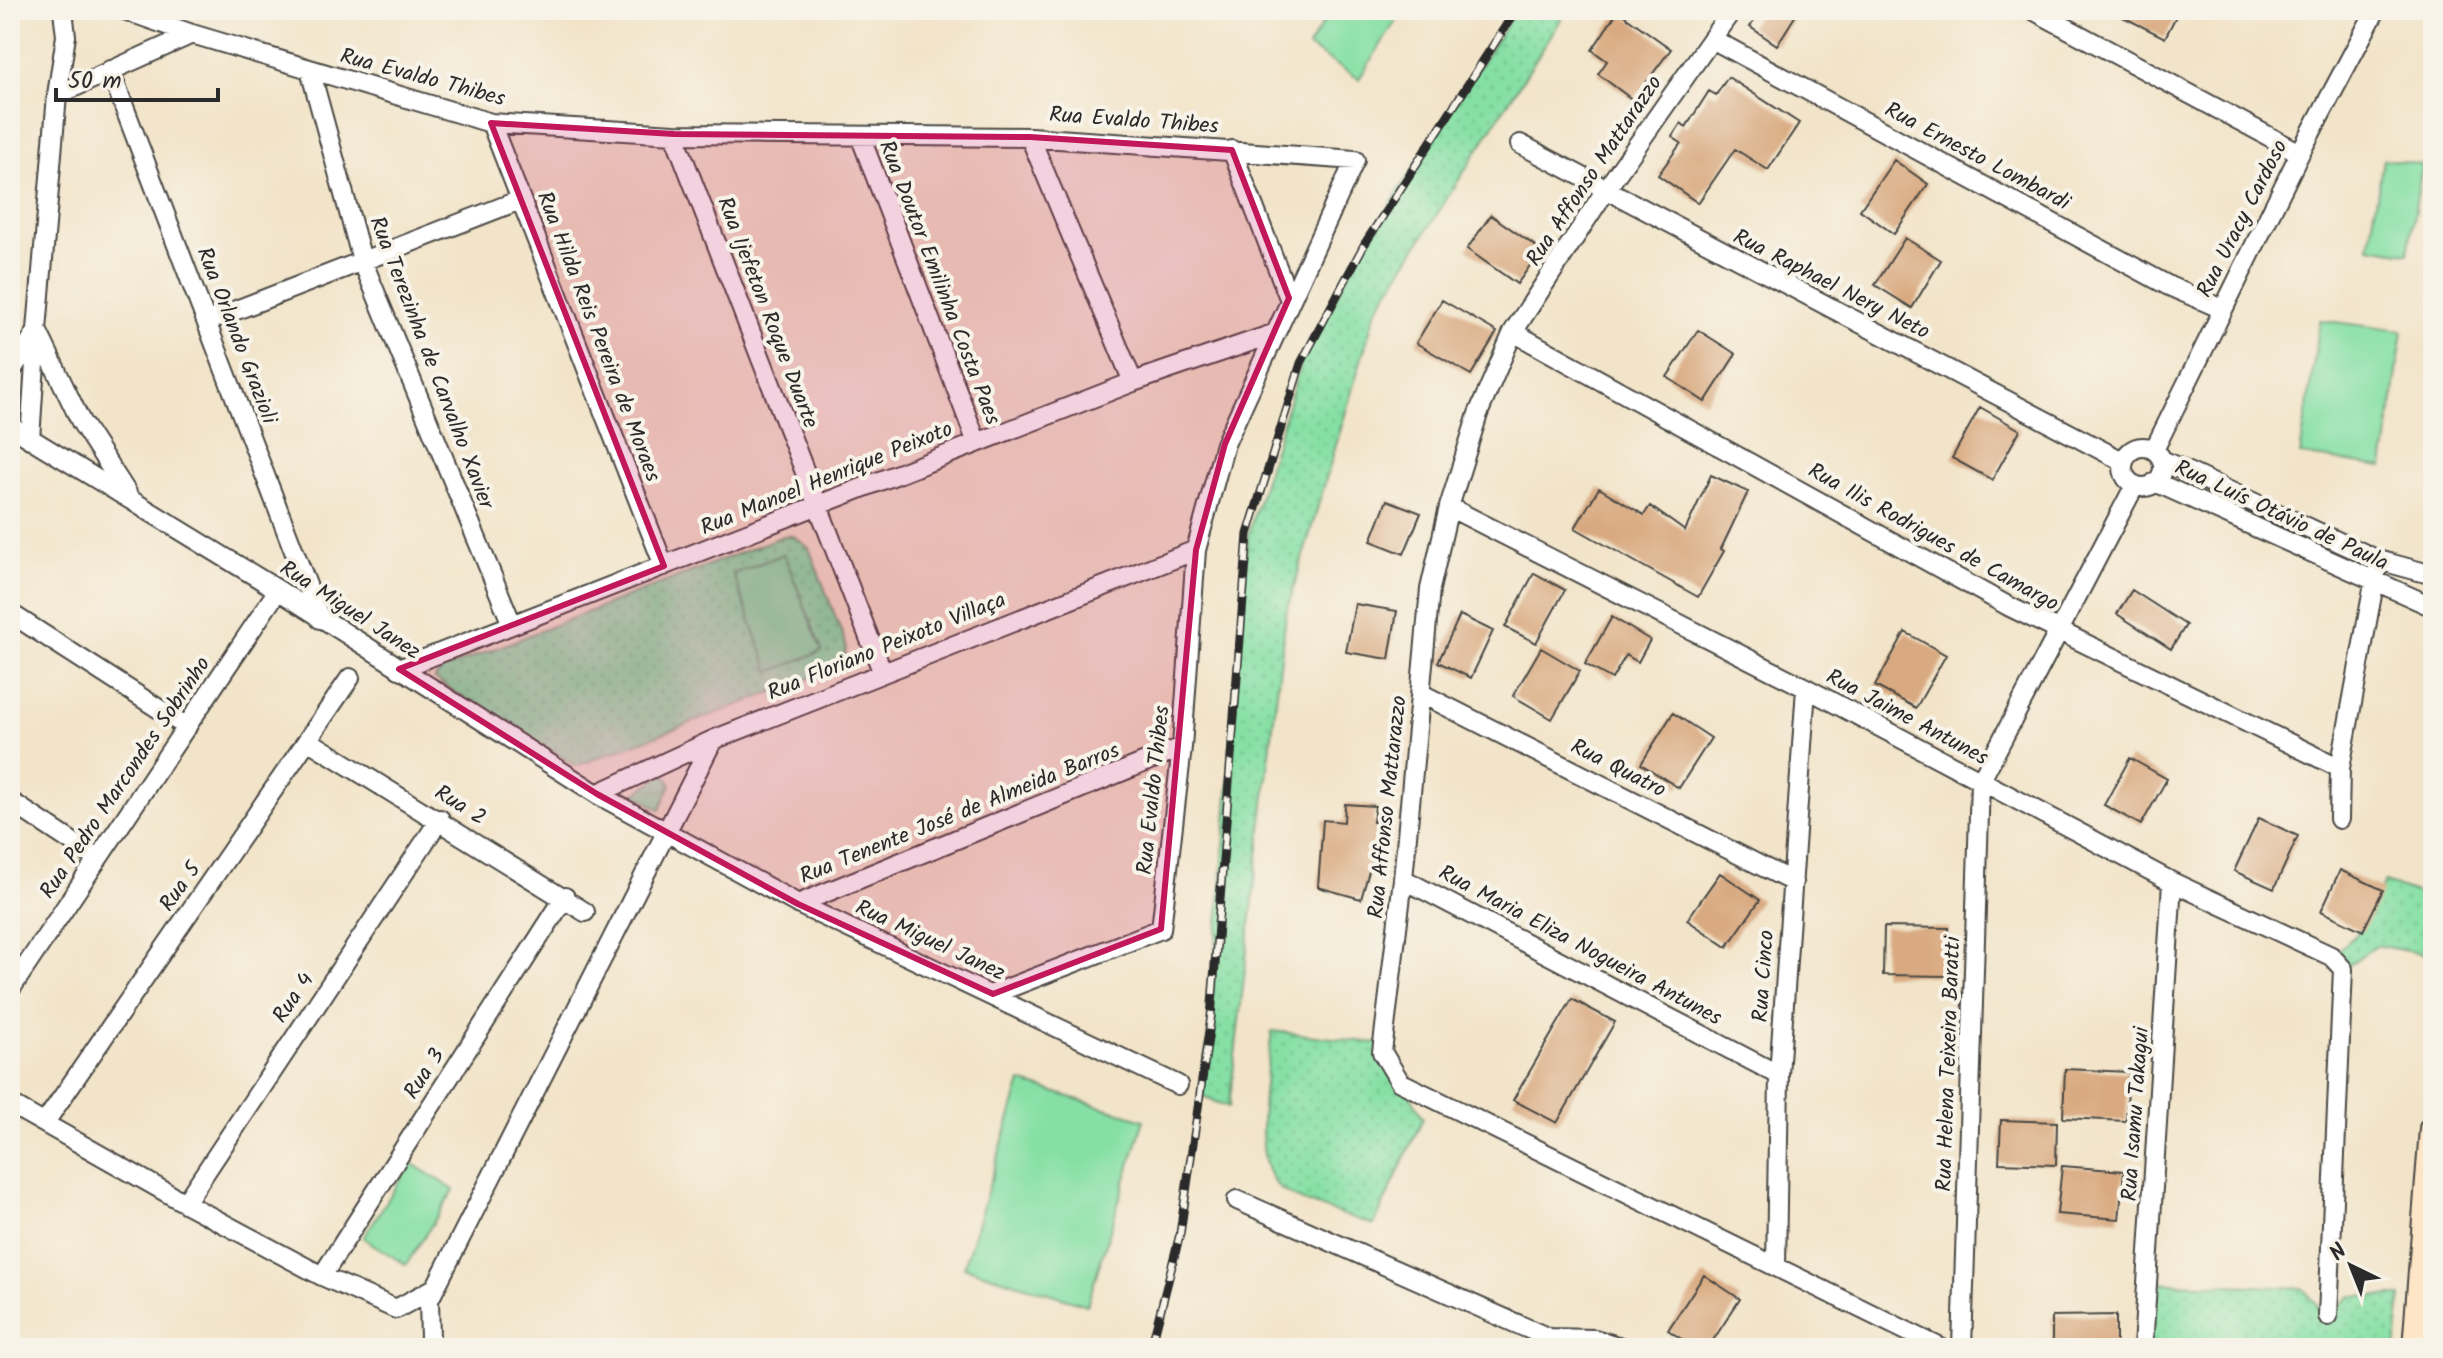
<svg xmlns="http://www.w3.org/2000/svg" width="2443" height="1358" viewBox="0 0 2443 1358" font-family="Kalam,sans-serif">
  <style>
    .grass { fill: url(#grass-tufts); stroke: #588668; stroke-width: 2 }
    .park { fill: url(#park-dots); stroke: #588668; stroke-width: 2 }
    .pitch { fill: #86e0a5; stroke: #588668; stroke-width: 2 }
    .building { fill: #d9aa81 }
    .lines { fill: none; stroke-linecap: round; stroke-linejoin: round }
    .minor-casing { stroke: #494743; stroke-width: 22 }
    .secondary-casing { stroke: #494743; stroke-width: 30 }
    .minor { stroke: #fff; stroke-width: 18 }
    .secondary { stroke: #fde5c5; stroke-width: 26 }
    .rail-casing { stroke: #2b2b2b; stroke-width: 9 }
    .rail { stroke: #f7f3e8; stroke-width: 6; stroke-dasharray: 18; stroke-linecap: butt }
    .marked { fill: #c2185b; fill-opacity: 0.2; stroke: #c2185b; stroke-width: 6; stroke-linejoin: round }
    .labels { text-anchor: middle; stroke-width: 8; stroke-linejoin: round; paint-order: stroke }
    .street-label { font-size: 22px; fill: #2b2b2b; stroke: #f7f3e8 }
  </style>
  <defs>
    <pattern id="grass-tufts" width="24" height="20" patternUnits="userSpaceOnUse" patternTransform="scale(2)"><rect width="24" height="20" fill="#86e0a5"/><path d="M3 7l-1-3M5 7V3M7 7l1-3M15 17l-1-3M17 17v-4M19 17l1-3" fill="none" stroke="#74c08e"/></pattern>
    <pattern id="park-dots" width="8" height="8" patternUnits="userSpaceOnUse" patternTransform="scale(2)"><rect width="8" height="8" fill="#86e0a5"/><path d="M2 2h.1M6 6h.1" fill="none" stroke="#74c08e" stroke-width="1.8" stroke-linecap="round"/></pattern>
  </defs>
  <rect width="100%" height="100%" fill="#f7f3e8"/>
  <filter id="ink" filterUnits="userSpaceOnUse"><feTurbulence type="fractalNoise" baseFrequency=".0125" numOctaves="2"/><feDisplacementMap in="SourceGraphic" scale="16" xChannelSelector="R" yChannelSelector="G"/><feConvolveMatrix kernelMatrix="1 2 1 2 8 2 1 2 1" color-interpolation-filters="sRGB"/></filter>
  <filter id="wash" filterUnits="userSpaceOnUse"><feTurbulence type="fractalNoise" baseFrequency=".006" numOctaves="4" result="noise"/><feDisplacementMap in="SourceGraphic" scale="32" xChannelSelector="R" yChannelSelector="G"/><feGaussianBlur stdDeviation="1.8" result="paint"/><feColorMatrix in="noise" values="0 0 0 0 0 0 0 0 0 0 0 0 0 0 0 0 0 1.4 0 .05"/><feComposite in="paint" operator="in"/></filter>
  <g filter="url(#wash)">
    <rect width="100%" height="100%" fill="#f2e4c9"/>
    <!-- grass -->
    <path class="grass" d="M665,773L671,784L660,810L635,794Z"/>
    <!-- park -->
    <path class="park" d="M1516,10H1567L1376,310L1286,614L1229,1107L1200,1096L1211,1016L1248,534L1301,363L1364,245Z
      M783,536H794L809,548L846,644L845,665L576,766L434,679L443,669Z
      M2385,882L2432,899L2429,955L2376,945L2343,969L2331,956L2356,935Z
      M1272,1031L1383,1044L1423,1118L1374,1225C1352,1217 1299,1203 1282,1190C1247,1165 1268,1069 1272,1031Z
      M2147,1282L2302,1288L2328,1316L2351,1296H2401L2396,1348H2143Z"/>
    <!-- pitch -->
    <path class="pitch" d="M1331,10H1403L1359,79L1308,47Z
      M2383,159L2422,165L2408,253L2369,247Z
      M2320,320L2403,331L2383,467L2300,455Z
      M784,554L822,651L770,672L733,574Z
      M1021,1082L1144,1120L1087,1305L964,1267Z
      M411,1163L454,1190L406,1265L363,1238Z"/>
    <g id="blocks">
      <!-- building -->
      <path class="building" d="M1761,10H1799L1777,45L1750,27Z
        M2109,10H2179L2165,38Z
        M1618,11L1671,49L1633,100L1598,74L1607,61L1592,50Z
        M1728,77L1799,123L1768,170L1735,149L1698,203L1658,175L1681,143L1672,137L1681,123L1686,127L1709,91L1716,95Z
        M1894,160L1928,184L1894,234L1860,210Z
        M1491,215L1541,250L1517,284L1467,249Z
        M1905,238L1941,260L1912,308L1875,285Z
        M1442,300L1497,332L1471,375L1416,343Z
        M1698,330L1736,354L1705,402L1667,377Z
        M1980,407L2020,430L1992,480L1952,458Z
        M1711,475L1748,492L1721,549L1724,551L1698,597L1575,528L1599,488L1644,515L1650,506L1685,531Z
        M1387,500L1421,513L1404,554L1371,541Z
        M1534,573L1565,590L1536,643L1505,627Z
        M2132,590L2186,625L2171,649L2117,614Z
        M1355,604L1397,611L1389,659L1346,652Z
        M1460,615L1493,631L1471,678L1438,662Z
        M1612,617L1650,640L1638,662L1626,655L1612,679L1585,664Z
        M1905,632L1946,655L1916,708L1875,686Z
        M1541,648L1580,671L1552,719L1513,696Z
        M1673,713L1711,738L1679,788L1641,764Z
        M2130,758L2167,779L2141,825L2104,805Z
        M1345,804L1375,806L1373,822L1385,823L1383,844H1377L1361,899L1318,887L1323,820L1344,822Z
        M2259,818L2298,836L2274,889L2234,871Z
        M2340,870L2383,890L2363,931L2321,911Z
        M1720,873L1760,900L1727,947L1687,920Z
        M1884,927L1949,928L1948,976L1883,975Z
        M1572,999L1615,1022L1557,1123L1513,1100Z
        M2065,1069L2129,1072L2126,1121L2063,1118Z
        M2001,1120L2057,1122L2056,1165L1999,1163Z
        M2062,1166L2124,1171L2119,1219L2057,1214Z
        M1704,1275L1740,1299L1708,1348H1695L1668,1330Z
        M2116,1315V1348H2052V1316Z"/>
    </g>
  </g>
  <g filter="url(#ink)">
    <use href="#blocks" fill-opacity="0" stroke="#494743" stroke-width="2"/>
    <g class="lines">
      <!-- minor casing -->
      <g class="minor-casing">
        <path id="minor" d="M63,10L66,36L57,95L37,330L81,422L127,493
          M124,10L192,34L491,123L674,134L1030,137L1355,160L1225,444L1196,550L1182,747L1161,929L993,994
          M1732,10L1605,191L1513,332L1478,414L1449,507L1430,589L1403,879L1382,1052L1400,1082L1941,1348
          M2033,10L2300,153
          M1712,39L2169,286L2222,309
          M110,70L320,619
          M310,70L362,260L511,622
          M57,95L192,34
          M491,123L664,566
          M674,134L882,671
          M1030,137L1133,382
          M861,138L977,443
          M1520,144L2124,462
          M1232,150L1289,298
          M208,321L520,200
          M1513,332L2008,606L2340,768
          M10,373L34,336
          M10,426L278,590L597,794L798,904L1178,1085
          M30,439L37,333
          M2123 467a20 20 0 1 1 40 0a20 20 0 1 1-40 0Z
          M2154,450L2300,153L2376,10
          M2162,460L2378,560L2433,575
          M2155,482L2433,607
          M1449,507L1806,688L2172,882L2331,956L2343,969L2328,1316
          M10,613L187,727
          M399,669L1133,382L1273,334
          M1422,694L1793,882
          M309,741L585,912
          M597,794L713,740L1196,550
          M10,801L98,859
          M2339,819L2340,768L2376,573
          M1403,879L1779,1075
          M798,904L1182,747
          M10,990L278,590
          M10,1104L185,1203L322,1276L396,1309L433,1289
          M46,1121L350,678
          M1237,1200L1549,1338L1595,1339L1624,1348
          M185,1203L440,819
          M1776,1267L1779,1075L1806,688
          M322,1276L565,897
          M435,1348L430,1338L429,1300L713,740
          M1962,1348L1980,782L2135,485
          M2143,1348L2172,882"/>
      </g>
      <!-- secondary casing -->
      <g class="secondary-casing">
        <path id="secondary" d="M2416,1348L2433,1129"/>
      </g>
      <!-- minor -->
      <use href="#minor" class="minor"/>
      <!-- secondary -->
      <use href="#secondary" class="secondary"/>
      <!-- rail casing -->
      <g class="rail-casing">
        <path id="rail" d="M1151,1348L1180,1234L1211,1017L1248,534L1301,363L1364,245L1516,10"/>
      </g>
      <!-- rail -->
      <use href="#rail" class="rail"/>
    </g>
  </g>
  <!-- marked area -->
  <path class="marked" d="M491,123L674,134L1030,137L1232,150L1289,298L1225,444L1196,550L1161,929L993,994L798,904L597,794L399,669L664,566Z"/>
  <g class="labels">
    <!-- street labels -->
    <g class="street-label">
      <text transform="translate(423 76) rotate(15)" y="8">Rua Evaldo Thibes</text>
      <text transform="translate(1134 119) rotate(4)" y="8">Rua Evaldo Thibes</text>
      <text transform="translate(1978 155) rotate(28)" y="8">Rua Ernesto Lombardi</text>
      <text transform="translate(1593 170) rotate(-56)" y="8">Rua Affonso Mattarazzo</text>
      <text transform="translate(2241 218) rotate(-63)" y="8">Rua Uracy Cardoso</text>
      <text transform="translate(941 282) rotate(69)" y="8">Rua Doutor Emilinha Costa Paes</text>
      <text transform="translate(1832 283) rotate(27)" y="8">Rua Raphael Nery Neto</text>
      <text transform="translate(769 312) rotate(69)" y="8">Rua Ijefeton Roque Duarte</text>
      <text transform="translate(238 335) rotate(69)" y="8">Rua Orlando Grazioli</text>
      <text transform="translate(600 336) rotate(69)" y="8">Rua Hilda Reis Pereira de Moraes</text>
      <text transform="translate(433 362) rotate(69)" y="8">Rua Terezinha de Carvalho Xavier</text>
      <text transform="translate(826 477) rotate(-22)" y="8">Rua Manoel Henrique Peixoto</text>
      <text transform="translate(2282 514) rotate(25)" y="8">Rua Luís Otávio de Paula</text>
      <text transform="translate(1934 536) rotate(29)" y="8">Rua Ilis Rodrigues de Camargo</text>
      <text transform="translate(351 609) rotate(33)" y="8">Rua Miguel Janez</text>
      <text transform="translate(886 645) rotate(-22)" y="8">Rua Floriano Peixoto Villaça</text>
      <text transform="translate(1908 716) rotate(28)" y="8">Rua Jaime Antunes</text>
      <text transform="translate(1619 767) rotate(27)" y="8">Rua Quatro</text>
      <text transform="translate(124 777) rotate(-56)" y="8">Rua Pedro Marcondes Sobrinho</text>
      <text transform="translate(1152 790) rotate(-84)" y="8">Rua Evaldo Thibes</text>
      <text transform="translate(461 804) rotate(32)" y="8">Rua 2</text>
      <text transform="translate(1386 807) rotate(-84)" y="8">Rua Affonso Mattarazzo</text>
      <text transform="translate(959 812) rotate(-22)" y="8">Rua Tenente José de Almeida Barros</text>
      <text transform="translate(179 886) rotate(-55)" y="8">Rua 5</text>
      <text transform="translate(931 939) rotate(25)" y="8">Rua Miguel Janez</text>
      <text transform="translate(1581 944) rotate(28)" y="8">Rua Maria Eliza Nogueira Antunes</text>
      <text transform="translate(1762 976) rotate(-86)" y="8">Rua Cinco</text>
      <text transform="translate(292 997) rotate(-56)" y="8">Rua 4</text>
      <text transform="translate(1947 1064) rotate(-88)" y="8">Rua Helena Teixeira Baratti</text>
      <text transform="translate(423 1073) rotate(-57)" y="8">Rua 3</text>
      <text transform="translate(2134 1114) rotate(-86)" y="8">Rua Isamu Takagui</text>
    </g>
  </g>
  <!-- margin -->
  <rect width="2443" height="1358" fill="none" stroke="#f7f3e8" stroke-width="40"/>
  <!-- north arrow -->
  <g transform="translate(2351 1266) rotate(317)" stroke="#f7f3e8" stroke-width="6" paint-order="stroke">
  <path d="M0-6L14 30L0 20L-14 30Z" fill="#2b2b2b"/>
  <text y="-12" font-size="22" font-weight="bold" text-anchor="middle" fill="#2b2b2b">N</text>
  </g>
  <!-- scale -->
  <path d="M56 88v12h162v-12" fill="none" stroke="#2b2b2b" stroke-width="4"/>
  <text x="68" y="88" font-size="24" fill="#2b2b2b" stroke="#f7f3e8" stroke-width="6" paint-order="stroke">50 m</text>
</svg>
